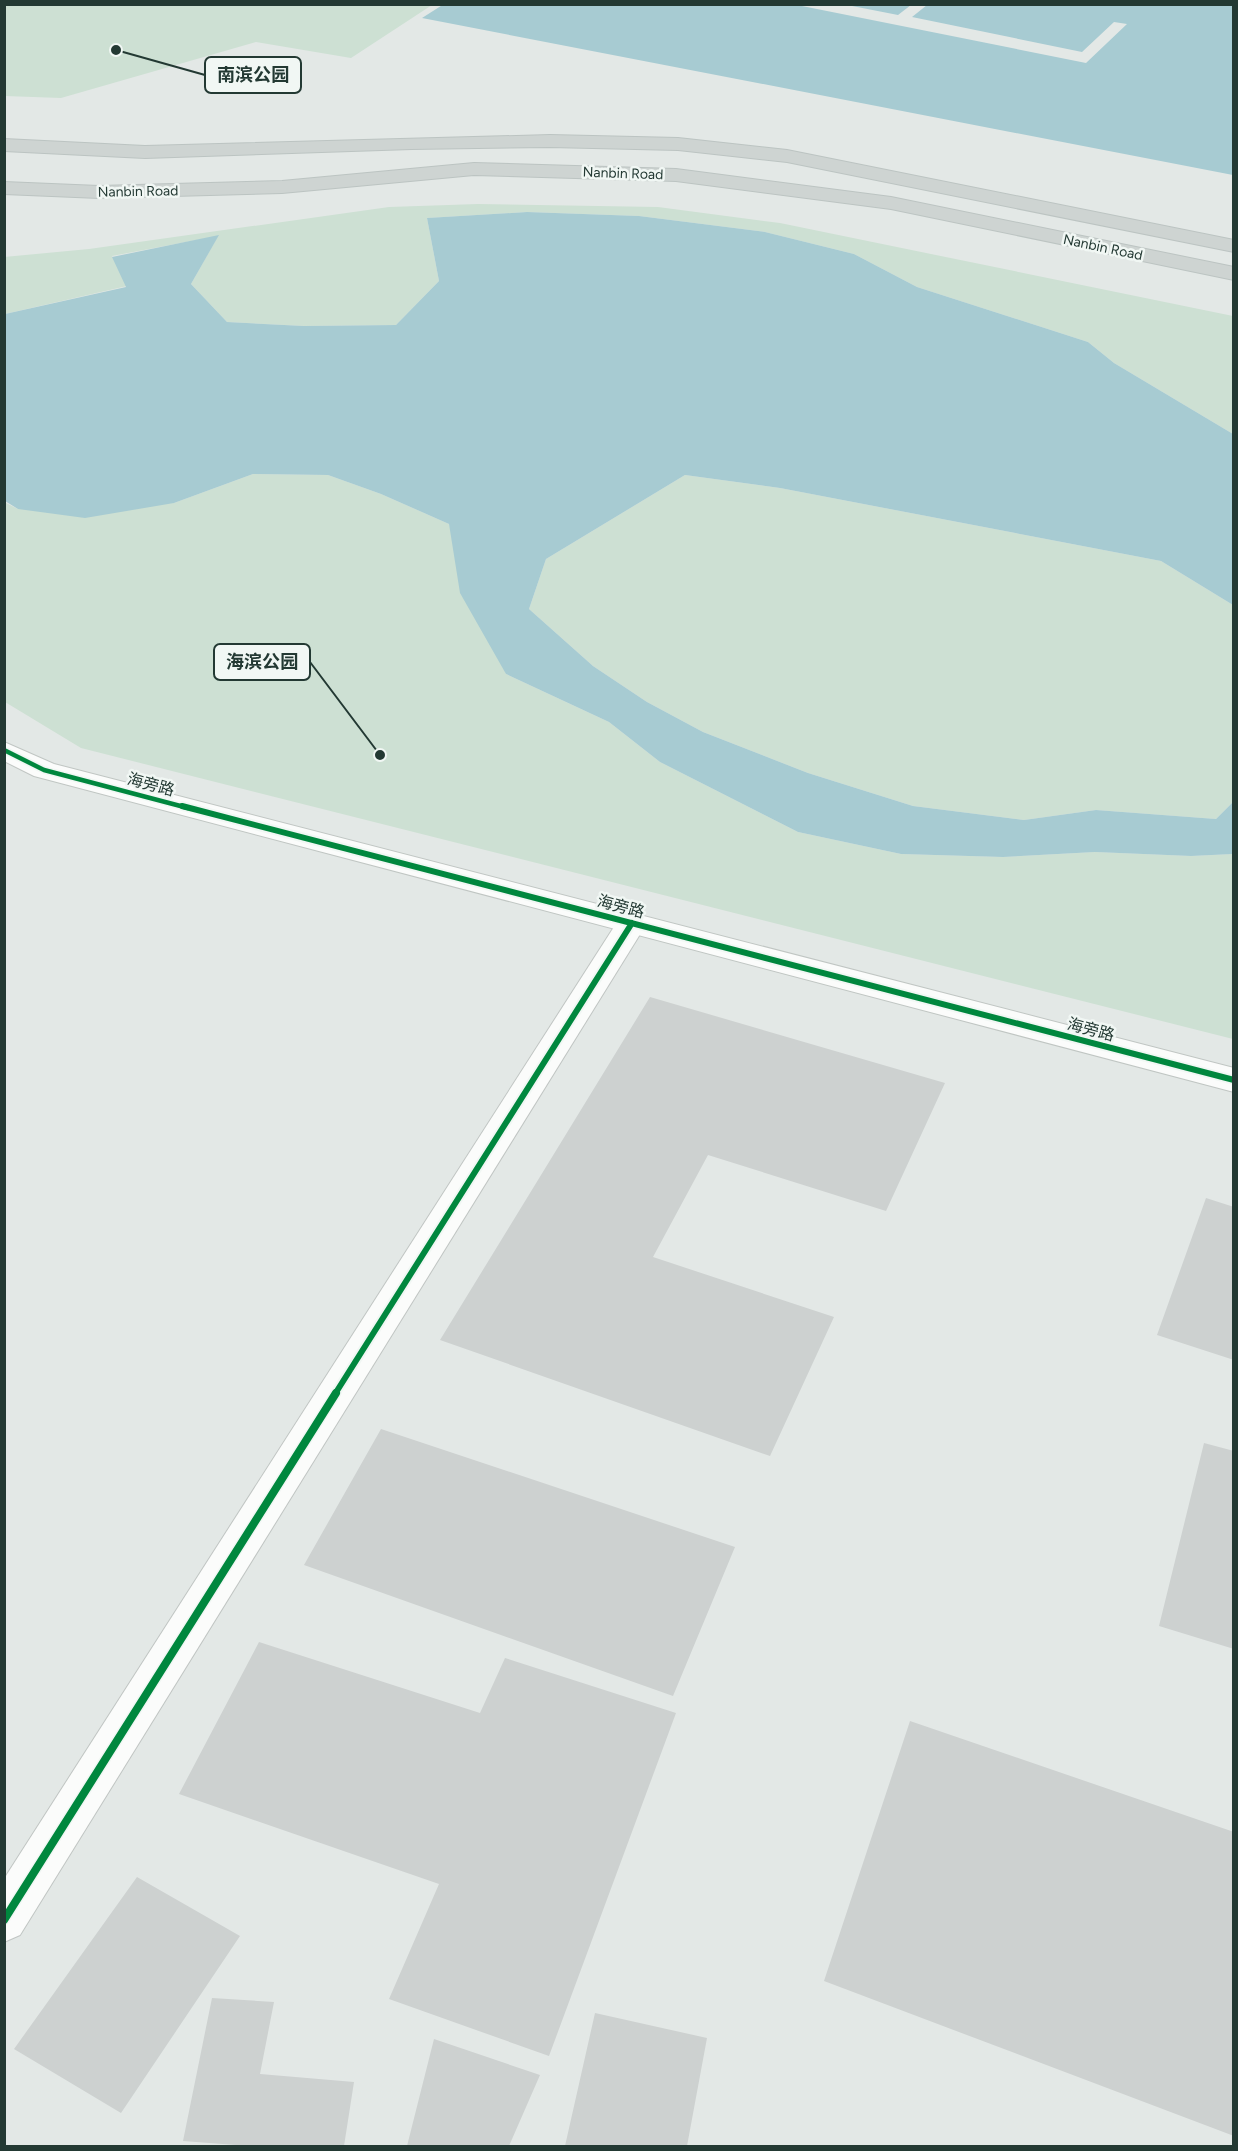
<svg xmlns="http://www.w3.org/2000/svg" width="1238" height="2151" viewBox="0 0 1238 2151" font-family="Figtree,'Noto Sans SC',sans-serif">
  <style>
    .green { fill: #cde0d3 }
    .water { fill: #a7cbd2 }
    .pier { fill: #e3e8e6 }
    .building { fill: #cdd1d0 }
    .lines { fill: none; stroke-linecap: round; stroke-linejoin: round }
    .street-casing { stroke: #c0c5c3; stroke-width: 2 }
    .secondary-casing { stroke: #c0c6c3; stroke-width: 2 }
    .primary-casing { stroke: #bcc4c2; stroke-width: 2 }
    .street { fill: #fbfcfb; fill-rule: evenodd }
    .secondary { fill: #fbfcfb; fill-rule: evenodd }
    .primary { fill: #ced4d2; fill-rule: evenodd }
    .cycleway-far2-casing { stroke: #f1f7f4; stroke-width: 8 }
    .cycleway-far1-casing { stroke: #f1f7f4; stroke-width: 10 }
    .cycleway-casing { stroke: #f1f7f4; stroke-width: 11 }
    .cycleway-far2 { stroke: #00873e; stroke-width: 4.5 }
    .cycleway-far1 { stroke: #00873e; stroke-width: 6 }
    .cycleway { stroke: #00873e; stroke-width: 8 }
    .labels { text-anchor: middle; stroke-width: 5; stroke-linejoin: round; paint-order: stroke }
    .far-street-label { font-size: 14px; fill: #233933; stroke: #f1f7f4 }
    .street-label { font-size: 16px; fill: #233933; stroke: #f1f7f4 }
    .leader { fill: none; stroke: #233933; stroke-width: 2 }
    .callout-dot { fill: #233933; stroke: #f1f7f4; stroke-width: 2 }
    .callout { fill: #f1f7f4; stroke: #233933; stroke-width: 2 }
    .callout-label { font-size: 18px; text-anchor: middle; font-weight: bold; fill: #233933 }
  </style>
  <rect width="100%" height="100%" fill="#e3e8e6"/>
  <!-- green -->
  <path class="green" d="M5,4H432V5L351,58L256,42L61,98L5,96Z
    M478,204L658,207L780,223L1233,316V434L1114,363L1088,342L917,287L854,254L765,232L639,216L527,212L427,218L439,281L396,325L304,326L227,322L191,284L218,236L112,256L127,286L5,314L4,257L89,249L389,207Z
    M253,474L328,475L381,494L449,524L506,674L609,722L660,762L798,832L901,854L1003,857L1095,852L1191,856L1233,854V1039L81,748L5,702L4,502L18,509L174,503Z
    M685,475L780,488L1161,561L1233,605V802L1216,819L1096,810L1024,820L913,806L808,773L703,732L647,702L593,666L529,609L546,559Z"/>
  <!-- water -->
  <path class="water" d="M444,4L1233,5V175L422,18Z
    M527,212L639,216L765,232L854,254L917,287L1088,342L1114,363L1233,434V605L1161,561L780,488L685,475L546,559L529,609L593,666L647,702L703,732L808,773L913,806L1024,820L1096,810L1216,819L1233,802V854L1191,856L1095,852L1003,857L901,854L798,832L660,762L609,722L506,674L460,593L449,524L381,494L328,475L253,474L174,503L85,518L18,509L5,501V314L126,287L112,257L219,235L191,284L227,322L304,326L396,325L439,281L427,218Z"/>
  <!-- pier -->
  <path class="pier" d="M797,5H847L898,15L911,5H927L912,17L1082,52L1114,22L1127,24L1086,63Z"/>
  <!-- building -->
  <path class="building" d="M650,997L945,1083L886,1211L708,1155L653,1257L834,1317L770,1456L440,1340Z
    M1206,1198L1234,1207V1360L1157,1335Z
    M381,1429L735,1547L673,1696L304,1565Z
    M1204,1443L1234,1451V1649L1159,1626Z
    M259,1642L480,1713L505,1658L676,1713L549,2056L389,1999L439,1884L179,1794Z
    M910,1721L1234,1832V2136L824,1981Z
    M137,1877L240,1936L121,2113L14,2049Z
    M212,1998L274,2002L260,2074L354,2082L344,2146H249L183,2141Z
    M595,2013L707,2038L687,2146H565Z
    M434,2039L540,2075L509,2146H407Z"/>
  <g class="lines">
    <!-- street casing -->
    <g class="street-casing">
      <path id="street" d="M632,913L643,916L647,923L20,1935L4,1942V1879L621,916Z"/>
    </g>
    <!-- secondary casing -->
    <g class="secondary-casing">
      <path id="secondary" d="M4,742L54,764L1234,1068V1092L34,776L4,761Z"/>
    </g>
    <!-- primary casing -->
    <g class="primary-casing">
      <path id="primary" d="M550,135L678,138L787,150L1234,240V252L787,162L678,150L550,147L412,149L145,158L4,151V139L145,146Z
        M474,163L676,169L891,197L1234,267V280L891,209L676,181L474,175L282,193L99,198L4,194V182L99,186L282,181Z"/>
    </g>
    <!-- street -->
    <use href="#street" class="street"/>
    <!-- secondary -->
    <use href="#secondary" class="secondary"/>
    <!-- primary -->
    <use href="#primary" class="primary"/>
    <!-- cycleway-far2 casing -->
    <g class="cycleway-far2-casing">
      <path id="cycleway-far2" d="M4,750L44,770L188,808"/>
    </g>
    <!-- cycleway-far1 casing -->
    <g class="cycleway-far1-casing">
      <path id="cycleway-far1" d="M182,806L1234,1080
        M335,1394L632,923"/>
    </g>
    <!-- cycleway casing -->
    <g class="cycleway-casing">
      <path id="cycleway" d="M4,1920L336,1393"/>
    </g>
    <!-- cycleway-far2 -->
    <use href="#cycleway-far2" class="cycleway-far2"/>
    <!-- cycleway-far1 -->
    <use href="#cycleway-far1" class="cycleway-far1"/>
    <!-- cycleway -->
    <use href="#cycleway" class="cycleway"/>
  </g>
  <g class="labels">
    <!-- far-street labels -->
    <g class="far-street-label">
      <text transform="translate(623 173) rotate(2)" y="5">Nanbin Road</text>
      <text transform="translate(138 191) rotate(-1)" y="5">Nanbin Road</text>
      <text transform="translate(1103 247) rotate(12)" y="5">Nanbin Road</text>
    </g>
    <!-- street labels -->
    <g class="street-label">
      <text transform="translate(151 784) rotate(15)" y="6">海旁路</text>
      <text transform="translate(621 906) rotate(15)" y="6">海旁路</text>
      <text transform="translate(1091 1029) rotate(15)" y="6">海旁路</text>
    </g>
  </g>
  <!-- callouts -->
  <path class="leader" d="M116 50L205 75M380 755L310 662"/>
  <g class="callout-dot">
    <circle cx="116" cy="50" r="6"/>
    <circle cx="380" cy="755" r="6"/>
  </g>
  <g class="callout">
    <rect x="205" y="57" width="96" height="36" rx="6"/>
    <rect x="214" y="644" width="96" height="36" rx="6"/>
  </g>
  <g class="callout-label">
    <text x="253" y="81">南滨公园</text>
    <text x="262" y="668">海滨公园</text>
  </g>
  <!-- border -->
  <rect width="1238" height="2151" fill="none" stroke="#233933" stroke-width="12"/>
</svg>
